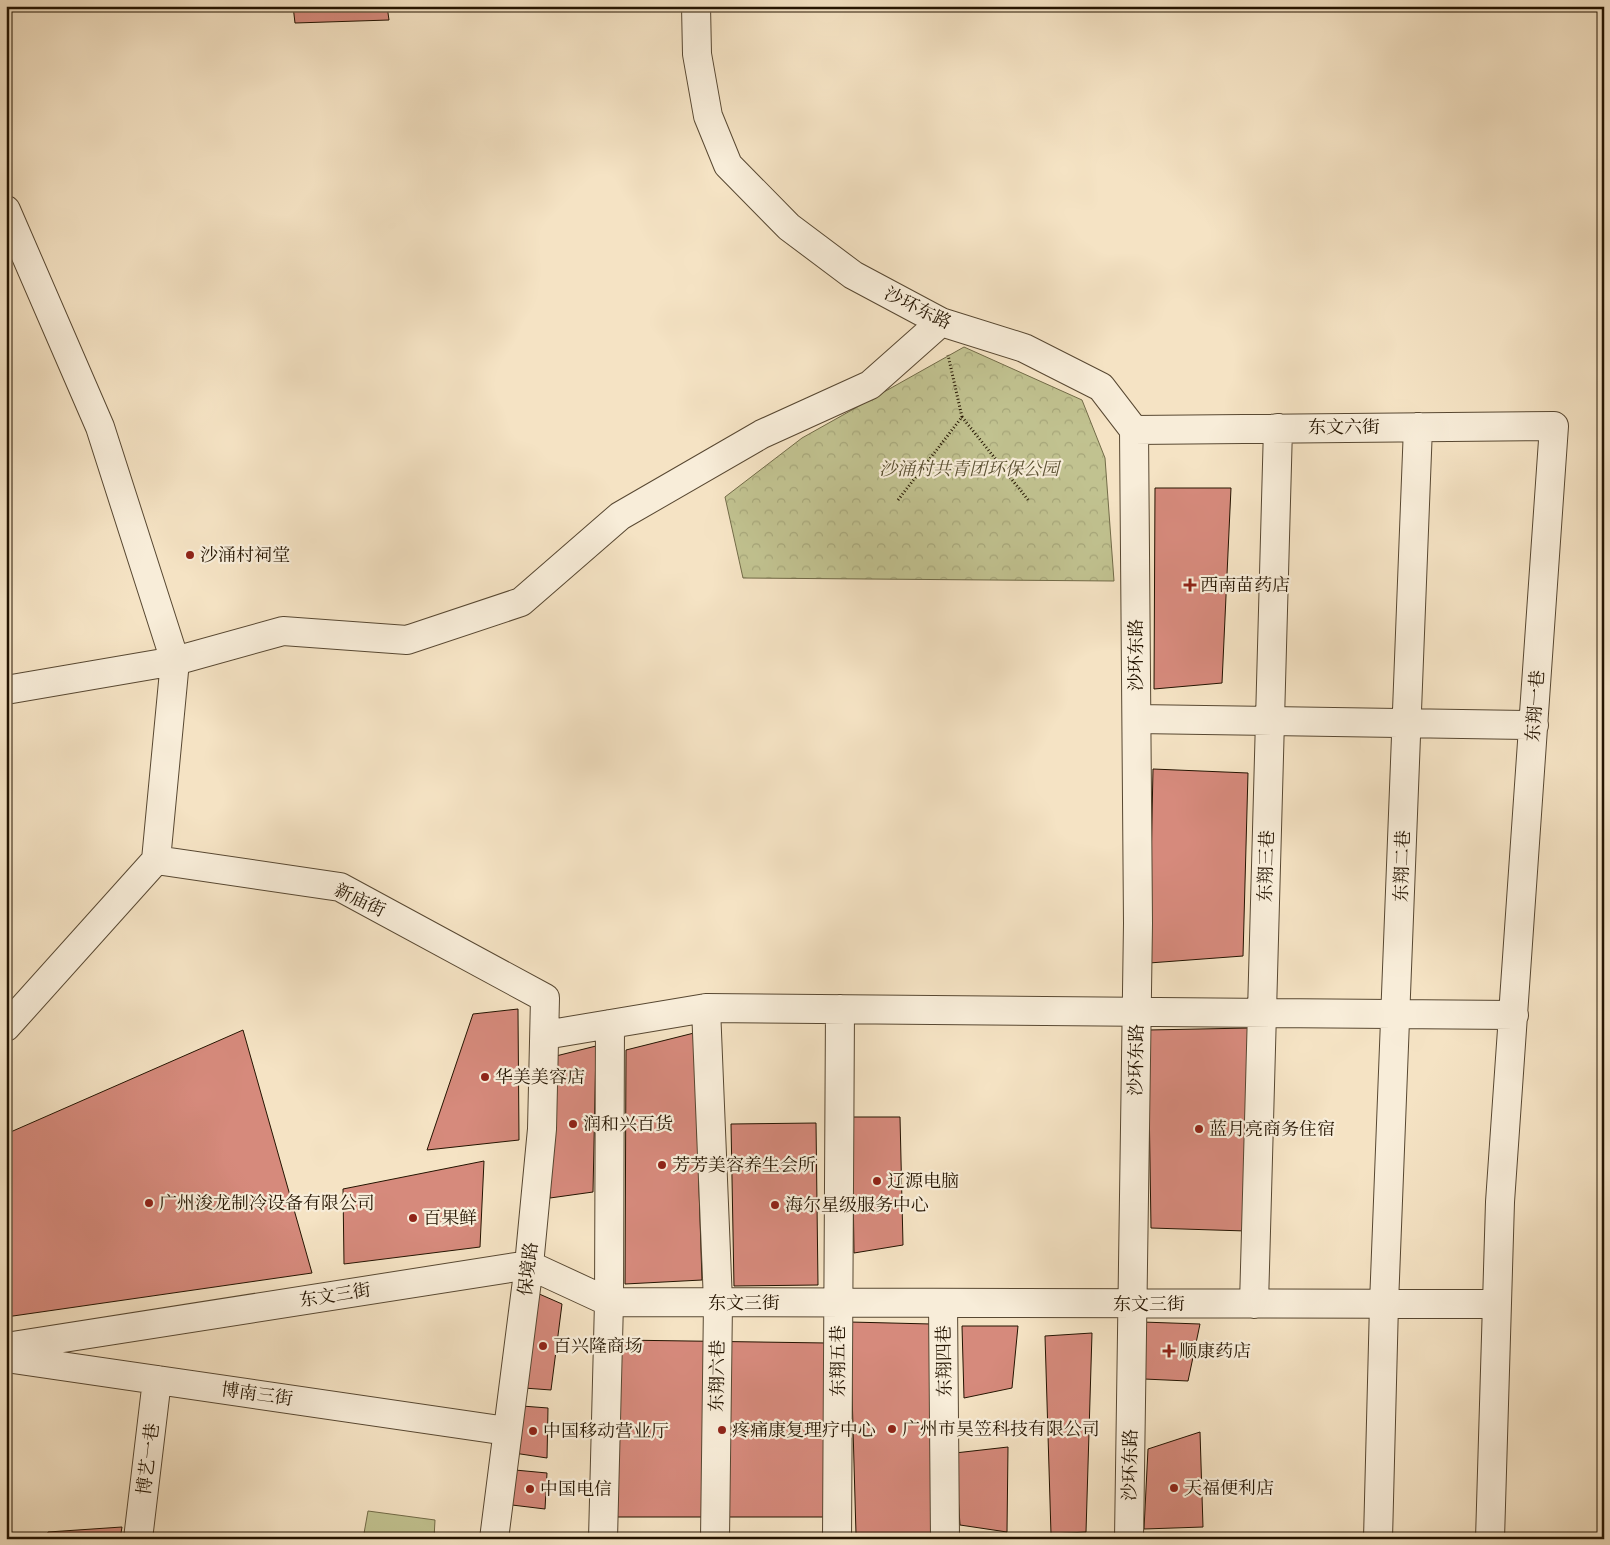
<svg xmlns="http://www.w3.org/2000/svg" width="1610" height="1545" viewBox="0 0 1610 1545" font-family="'Gentium Book Plus','Noto Serif SC',serif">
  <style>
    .park { fill: url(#park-crowns); stroke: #726b48 }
    .garden { fill: #c1c290; stroke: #726b48 }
    .building { fill: #d68a7c; stroke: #241401 }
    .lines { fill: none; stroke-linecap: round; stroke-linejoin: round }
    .minor-casing { stroke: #584832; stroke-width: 30 }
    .path { stroke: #241401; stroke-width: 3; stroke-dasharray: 1 2.5; stroke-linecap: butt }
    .minor { stroke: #f8edd9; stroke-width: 28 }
    .poi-dot { fill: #8f2418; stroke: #f8edd9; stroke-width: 2 }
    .labels { text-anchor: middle; stroke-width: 4.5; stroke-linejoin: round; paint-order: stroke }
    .street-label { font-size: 18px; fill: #241401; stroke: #f8edd9 }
    .park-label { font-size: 18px; font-style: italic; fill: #5b5133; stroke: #f8edd9 }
    .poi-label { font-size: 18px; fill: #241401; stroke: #f8edd9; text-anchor: start }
  </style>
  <defs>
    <pattern id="park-crowns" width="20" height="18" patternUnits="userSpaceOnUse" patternTransform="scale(1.25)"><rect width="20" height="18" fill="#c1c290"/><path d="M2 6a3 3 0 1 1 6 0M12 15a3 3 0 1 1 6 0" fill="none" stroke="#a6a67a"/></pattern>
  </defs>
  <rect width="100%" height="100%" fill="#f5e3c4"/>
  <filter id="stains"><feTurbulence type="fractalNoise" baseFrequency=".004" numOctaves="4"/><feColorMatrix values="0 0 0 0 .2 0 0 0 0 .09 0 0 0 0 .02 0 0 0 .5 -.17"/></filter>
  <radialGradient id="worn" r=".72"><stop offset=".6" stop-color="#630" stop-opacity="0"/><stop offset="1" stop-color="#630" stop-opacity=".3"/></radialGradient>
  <!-- park -->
  <path class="park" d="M964,347L1082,400L1105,458L1114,581L743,578L725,497L802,438Z"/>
  <!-- garden -->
  <path class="garden" d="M368,1511L435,1520L434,1539H363Z"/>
  <!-- building -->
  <path class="building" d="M293,6H387L389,20L295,23Z
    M1155,488H1231L1222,683L1154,689Z
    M1153,769L1248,773L1243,956L1149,963Z
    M518,1009L519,1140L427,1150L473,1014Z
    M1250,1028L1246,1231L1151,1228L1148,1030Z
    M243,1030L312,1273L6,1317V1134Z
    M694,1033L702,1280L625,1284L626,1050Z
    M596,1046L593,1192L550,1198L552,1057Z
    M852,1117H900L903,1245L854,1253Z
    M816,1123L818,1285L734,1286L731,1124Z
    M484,1161L480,1247L344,1264L343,1189Z
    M537,1293L562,1304L551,1390L524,1388Z
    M850,1322L931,1324V1534H856Z
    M1142,1322L1200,1324L1188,1381L1144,1379Z
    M962,1326H1018L1012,1388L964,1398Z
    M1092,1333L1086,1532L1051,1534L1045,1336Z
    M619,1340L827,1343L828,1517H614Z
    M522,1406L548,1408L547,1458L514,1453Z
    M1200,1432L1203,1527L1144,1529L1148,1449Z
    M1008,1447L1007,1532L960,1525L955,1453Z
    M515,1470L547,1473L545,1509L512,1505Z
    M122,1527L120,1539H46L48,1532Z"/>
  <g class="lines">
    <!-- minor casing -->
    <g class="minor-casing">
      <path id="minor" d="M696,6L697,54L708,116L728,165L789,227L853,275L941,322L1024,348L1101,387L1134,430L1138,923L1129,1539
        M6,210L100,427L175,661L156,860L6,1027
        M1134,430L1554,426L1500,1202L1490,1539
        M6,690L175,661L283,631L407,640L521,602L620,516L762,434L870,385L941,322
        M1137,719L1534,725
        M156,860L340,887L545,998L542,1129L529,1265L494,1539
        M706,1008L718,1302L715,1539
        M545,1035L706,1008L1514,1015
        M943,1303L945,1539
        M1254,1304L1278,428
        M6,1347L529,1265L609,1302L1497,1304
        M6,1358L507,1431
        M138,1539L157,1380
        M603,1539L609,1302L610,1024
        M837,1539L840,1009
        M1378,1539L1384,1304L1418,427"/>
    </g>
    <!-- path -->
    <path class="path" d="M962,417L1029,501
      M898,500L962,417L948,355"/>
    <!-- minor -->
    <use href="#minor" class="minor"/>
  </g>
  <!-- markers -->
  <g class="poi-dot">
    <circle cx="190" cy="555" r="5"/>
    <path d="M1187.5 577.5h5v5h5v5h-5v5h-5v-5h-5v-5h5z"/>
    <circle cx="485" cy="1077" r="5"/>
    <circle cx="573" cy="1124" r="5"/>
    <circle cx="1199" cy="1129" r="5"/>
    <circle cx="662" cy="1165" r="5"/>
    <circle cx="877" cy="1181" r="5"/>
    <circle cx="149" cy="1203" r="5"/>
    <circle cx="775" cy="1205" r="5"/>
    <circle cx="413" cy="1218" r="5"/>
    <circle cx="543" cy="1346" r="5"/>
    <path d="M1166.5 1343.5h5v5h5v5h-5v5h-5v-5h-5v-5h5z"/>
    <circle cx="892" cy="1429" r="5"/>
    <circle cx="722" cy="1430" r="5"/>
    <circle cx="533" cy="1431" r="5"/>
    <circle cx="1174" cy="1488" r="5"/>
    <circle cx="530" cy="1489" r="5"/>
  </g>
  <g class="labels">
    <!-- street labels -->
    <g class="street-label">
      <text transform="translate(918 308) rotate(26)" y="6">沙环东路</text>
      <text x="1344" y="433">东文六街</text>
      <text transform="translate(1136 655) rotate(-90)" y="6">沙环东路</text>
      <text transform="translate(1535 706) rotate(-86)" y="6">东翔一巷</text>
      <text transform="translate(1266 866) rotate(-88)" y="6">东翔三巷</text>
      <text transform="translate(1402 866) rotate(-88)" y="6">东翔二巷</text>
      <text transform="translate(360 900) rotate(25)" y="6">新庙街</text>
      <text transform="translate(1136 1060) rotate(-89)" y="6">沙环东路</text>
      <text transform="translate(528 1269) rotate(-83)" y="6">保境路</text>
      <text transform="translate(335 1295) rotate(-9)" y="6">东文三街</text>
      <text x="744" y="1309">东文三街</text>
      <text x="1149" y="1310">东文三街</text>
      <text transform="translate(838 1361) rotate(-90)" y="6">东翔五巷</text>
      <text transform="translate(944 1361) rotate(-91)" y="6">东翔四巷</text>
      <text transform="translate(717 1376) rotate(-89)" y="6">东翔六巷</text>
      <text transform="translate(257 1394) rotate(8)" y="6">博南三街</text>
      <text transform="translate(148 1459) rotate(-83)" y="6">博艺一巷</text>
      <text transform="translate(1130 1465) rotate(-89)" y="6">沙环东路</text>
    </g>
    <!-- park labels -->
    <g class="park-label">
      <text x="969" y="475">沙涌村共青团环保公园</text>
    </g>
    <!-- poi labels -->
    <g class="poi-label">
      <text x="200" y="561">沙涌村祠堂</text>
      <text x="1200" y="591">西南苗药店</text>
      <text x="495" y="1083">华美美容店</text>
      <text x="583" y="1130">润和兴百货</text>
      <text x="1209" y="1135">蓝月亮商务住宿</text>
      <text x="672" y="1171">芳芳美容养生会所</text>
      <text x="887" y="1187">辽源电脑</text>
      <text x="159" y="1209">广州浚龙制冷设备有限公司</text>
      <text x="785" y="1211">海尔星级服务中心</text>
      <text x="423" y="1224">百果鲜</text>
      <text x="553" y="1352">百兴隆商场</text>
      <text x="1179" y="1357">顺康药店</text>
      <text x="902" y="1435">广州市昊笠科技有限公司</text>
      <text x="732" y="1436">疼痛康复理疗中心</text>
      <text x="543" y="1437">中国移动营业厅</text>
      <text x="1184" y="1494">天福便利店</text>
      <text x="540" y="1495">中国电信</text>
    </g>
  </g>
  <!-- margin -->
  <rect width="1610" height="1545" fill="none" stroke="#f5e3c4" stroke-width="25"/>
  <rect x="8" y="8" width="1595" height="1530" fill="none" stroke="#241401" stroke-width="2.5"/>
  <rect x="12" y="12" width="1585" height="1520" fill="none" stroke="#241401"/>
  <rect width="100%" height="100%" filter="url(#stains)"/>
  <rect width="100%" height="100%" fill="url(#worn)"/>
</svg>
